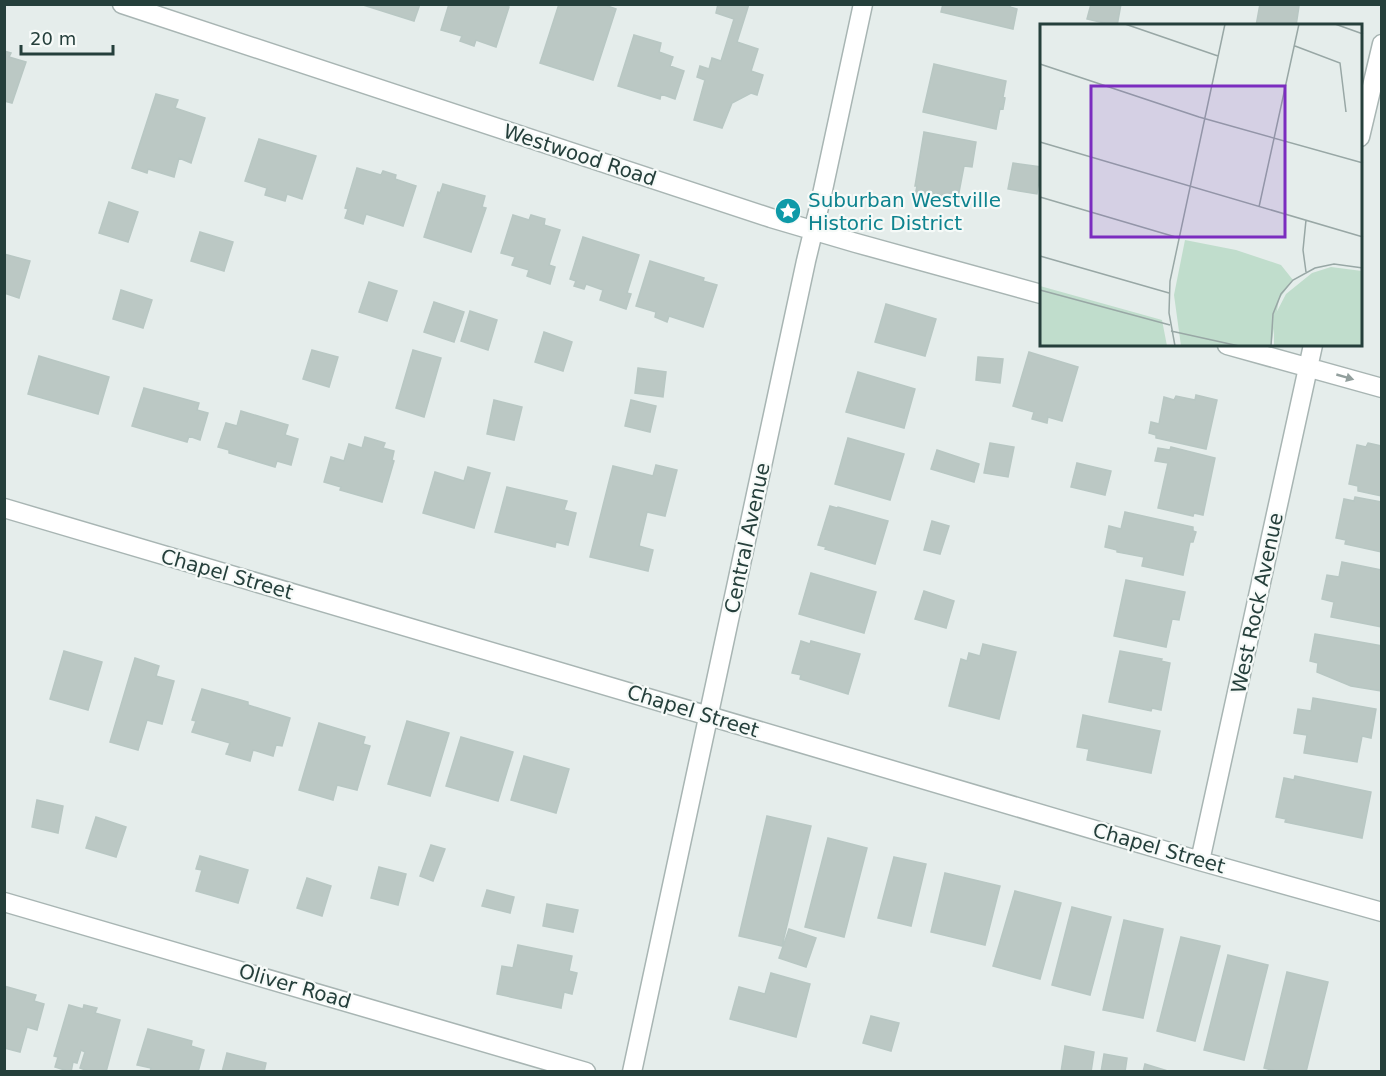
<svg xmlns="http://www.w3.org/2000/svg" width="1386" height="1076" viewBox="0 0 1386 1076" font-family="'DejaVu Sans',sans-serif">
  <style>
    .building { fill: #bbc8c4; stroke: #b8c7c3; stroke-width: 1.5 }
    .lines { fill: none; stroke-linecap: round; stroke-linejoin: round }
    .minor-casing { stroke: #a8b5b3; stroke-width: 21 }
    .minor { stroke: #fff; stroke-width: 18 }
    .oneway { fill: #929f9d }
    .labels { text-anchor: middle; stroke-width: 4.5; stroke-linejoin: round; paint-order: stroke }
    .street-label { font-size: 20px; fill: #253f3b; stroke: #f6faf8 }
    .culture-label { font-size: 20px; fill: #0d838f; stroke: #f6faf8; text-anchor: start }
    .inset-road { fill: none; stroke: #98a7a5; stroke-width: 1.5 }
    .view { fill: #7b2cbf; fill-opacity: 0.15; stroke: #7b2cbf; stroke-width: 3 }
    .inset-edge { fill: none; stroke: #253f3b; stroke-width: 3 }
  </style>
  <rect width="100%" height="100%" fill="#e5edeb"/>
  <!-- building -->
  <path class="building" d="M360,4H420L414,21Z
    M449,4H501L509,7L496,47L476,40L474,46L460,41L462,36L441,30Z
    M559,4H602L616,9L593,80L540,63Z
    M718,4H749L737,42L758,49L751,71L763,75L757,95L751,93L732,103L722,128L694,120L705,80L697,77L700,66L709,69L712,58L721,61L734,19L716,13Z
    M943,4H1010V7L1017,9L1013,29L941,12Z
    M1091,4H1121L1117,26L1087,19Z
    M1260,4H1291L1299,6L1296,26H1256Z
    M634,35L661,43L659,52L673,57L670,66L684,71L675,99L661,94L660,99L618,86Z
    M4,51L11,53L9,57L26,62L12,103L4,101Z
    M934,64L1006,81L1003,97L1005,98L1003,109L1000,108L996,129L923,112Z
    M156,94L178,100L175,108L205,118L191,163L179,158L174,177L148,169L147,173L132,168Z
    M924,132L976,142L972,167L964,166L957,203L915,196L917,186H915Z
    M259,139L316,156L302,199L287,194L285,201L265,195L267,188L245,181Z
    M1013,163L1041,167L1037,194L1008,189Z
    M357,168L381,175L383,171L396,175L395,179L416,186L403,226L366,214L363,224L345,218L348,209L345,208Z
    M443,184L485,196L482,207L486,208L471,252L424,237L438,192L440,193Z
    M109,202L138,212L128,242L99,233Z
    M513,215L529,220L531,215L545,219L544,225L560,230L549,265L555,267L550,284L527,276L529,270L512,265L515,257L501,253Z
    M200,232L233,242L224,271L191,261Z
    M583,237L639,255L627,293L631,294L626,309L600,300L603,290L586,284L584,289L574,286L576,281L570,279Z
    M4,254L30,261L19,298L4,293Z
    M650,261L704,278L703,281L717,285L703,327L669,316L667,322L655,317L656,312L636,306Z
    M369,282L397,291L387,321L359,312Z
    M121,290L152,300L143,328L113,319Z
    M434,302L464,312L454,342L424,332Z
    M886,304L936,319L925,356L875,342Z
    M470,311L497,320L488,350L461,341Z
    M544,332L572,342L563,371L535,362Z
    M312,350L338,357L329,387L303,379Z
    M413,350L441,358L424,417L396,408Z
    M1029,352L1078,367L1062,421L1048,417L1047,423L1032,419L1034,412L1013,406Z
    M39,356L109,377L98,414L28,394Z
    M978,357L1003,359L1000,383L976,380Z
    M638,368L666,372L663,397L635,393Z
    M858,372L915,389L904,428L846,412Z
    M144,388L199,403L197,410L208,413L200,440L189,436L187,442L132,426Z
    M1196,395L1217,400L1206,449L1156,438V435L1149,433L1151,422L1159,424L1164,397L1174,400L1176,396L1195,400Z
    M494,400L522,407L514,440L487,434Z
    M631,400L656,406L650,432L625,426Z
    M241,411L288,425L285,435L298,439L291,465L277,461L275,467L229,453V450L218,447L226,423L237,426Z
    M365,437L385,443L383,448L394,451L392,460L394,461L382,502L340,490L341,487L324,482L331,457L344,461L349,444L362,448Z
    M848,438L904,454L890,500L835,484Z
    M990,443L1014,447L1008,477L984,473Z
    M1368,443L1382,446V496L1358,491V486L1349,484L1357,445L1366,447Z
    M1171,447L1215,458L1203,515L1194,513L1193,516L1158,508L1168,463L1155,461L1158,448L1170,450Z
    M937,450L979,464L974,482L931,469Z
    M1077,463L1111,471L1105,495L1071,487Z
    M656,465L677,470L665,516L647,512L639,546L653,550L648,571L590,557L613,466L653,476Z
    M468,467L490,473L474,528L423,513L435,472L464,481Z
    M507,487L567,501L564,510L576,513L568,545L556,542L555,547L495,532Z
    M1355,497L1382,502V552L1345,544L1346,540L1336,538L1344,499L1354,501Z
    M830,506L837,508L838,507L888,521L875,564L825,549L826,547L818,545Z
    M1125,512L1193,527V531L1196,532L1193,542H1190L1183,575L1142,566L1144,557L1117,552V550L1105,547L1109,526L1121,529Z
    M932,521L949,526L940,554L924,550Z
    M1342,562L1382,570V627L1331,617L1334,602L1322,599L1327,575L1339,577Z
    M811,573L876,592L864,633L799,614Z
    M1126,580L1185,592L1179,620L1172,619L1166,647L1114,636Z
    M924,591L954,601L946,628L915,619Z
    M1315,634L1382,646V691L1351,686L1317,672L1318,663L1310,661Z
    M801,641L810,644L811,641L860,654L848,694L800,679L801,675L792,673Z
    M983,644L1016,652L999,719L949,706L961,659L967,661L969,653L980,656Z
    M64,651L102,662L88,710L50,699Z
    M1120,651L1162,659L1161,661L1170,663L1161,710L1152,708L1151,711L1109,702Z
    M135,658L159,666L156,676L174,681L162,724L147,720L138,750L110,742Z
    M202,689L248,702V705L290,718L282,746L276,745L273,756L253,750L250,761L226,754L230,743L192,732L196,721L192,720Z
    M1313,698L1376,709L1371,738L1362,736L1357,762L1304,753L1307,735L1294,733L1298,709L1311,711Z
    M1083,715L1160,731L1151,773L1087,760L1089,749L1077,747Z
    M407,721L449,733L430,796L388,784Z
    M319,723L365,737L363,744L370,746L357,790L337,785L333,800L299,790Z
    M461,737L513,752L498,801L446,786Z
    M524,756L569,769L556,813L511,800Z
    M1295,776L1371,792L1362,838L1285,822L1286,819L1276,817L1284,778L1294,780Z
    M37,800L63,806L58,833L32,827Z
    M767,816L811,826L782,946L739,936Z
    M96,817L126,827L116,857L86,848Z
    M828,838L867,848L844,937L805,927Z
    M431,845L445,849L433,881L420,876Z
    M200,856L248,870L238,903L196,891L202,870L196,869Z
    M894,857L926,864L911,926L878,918Z
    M379,867L406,874L398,905L371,898Z
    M945,873L1000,886L985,945L931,932Z
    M307,878L331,886L322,916L297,908Z
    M487,890L514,897L510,913L482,906Z
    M1015,891L1061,903L1040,979L993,966Z
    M547,904L578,910L573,932L543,926Z
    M1072,907L1111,917L1090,995L1052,985Z
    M1124,920L1163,929L1143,1018L1103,1010Z
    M789,929L816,938L806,967L779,958Z
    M1181,937L1220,946L1195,1041L1157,1031Z
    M518,945L572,956L569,971L577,973L572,994L564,992L561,1008L497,994L502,966L513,968Z
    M1228,955L1268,965L1244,1060L1204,1050Z
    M1287,972L1328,982L1306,1072H1279L1264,1068Z
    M771,973L810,984L796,1037L730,1019L739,987L765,994Z
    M4,986L36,995L34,1001L44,1004L37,1030L27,1027L20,1052L4,1048Z
    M69,1005L83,1009L84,1005L97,1008L95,1013L120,1020L106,1072H91L80,1068L85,1052L81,1050L77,1063L73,1062L71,1072L55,1067L58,1057L54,1056Z
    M871,1016L899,1023L891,1051L863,1043Z
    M148,1029L192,1041L191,1046L204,1050L198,1072H150L151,1068L137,1065Z
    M1065,1046L1094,1052L1091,1072H1061Z
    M227,1053L266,1063L264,1072H222Z
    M1104,1054L1127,1058L1125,1072H1101Z
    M1145,1064L1171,1072H1143Z"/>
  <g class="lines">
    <!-- minor casing -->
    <g class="minor-casing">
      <path id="minor" d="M122,4L771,218L856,243L1041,294
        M1360,137L1382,44
        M1227,345L1382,388
        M4,508L1200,861L1382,912
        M1200,861L1313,345
        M4,902L586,1072
        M632,1072L806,261L821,199L863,4"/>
    </g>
    <!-- minor -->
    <use href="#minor" class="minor"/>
  </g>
  <!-- one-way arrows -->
  <defs><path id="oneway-solid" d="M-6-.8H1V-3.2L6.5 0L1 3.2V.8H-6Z" transform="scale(1.5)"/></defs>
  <use class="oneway" href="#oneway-solid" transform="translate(1345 377) rotate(16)"/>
  <!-- icons -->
  <defs>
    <g id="sight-disc" transform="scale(1.35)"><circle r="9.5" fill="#0f9aa8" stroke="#f6faf8"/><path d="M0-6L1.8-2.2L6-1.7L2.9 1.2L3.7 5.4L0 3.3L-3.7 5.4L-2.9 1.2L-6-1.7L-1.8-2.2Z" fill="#fff"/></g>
  </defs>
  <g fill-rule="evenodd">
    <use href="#sight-disc" x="788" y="211"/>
  </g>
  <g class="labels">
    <!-- street labels -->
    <g class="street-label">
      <text transform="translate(580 155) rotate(18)" y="7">Westwood Road</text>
      <text transform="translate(747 538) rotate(-78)" y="7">Central Avenue</text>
      <text transform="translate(227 574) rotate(16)" y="7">Chapel Street</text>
      <text transform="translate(1257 603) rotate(-78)" y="7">West Rock Avenue</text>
      <text transform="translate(693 711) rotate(17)" y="7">Chapel Street</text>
      <text transform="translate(1159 848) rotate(16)" y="7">Chapel Street</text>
      <text transform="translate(295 986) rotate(16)" y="7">Oliver Road</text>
    </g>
    <!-- culture labels -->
    <g class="culture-label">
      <text x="808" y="207">Suburban Westville<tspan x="808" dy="23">Historic District</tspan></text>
    </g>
  </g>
  <!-- overview -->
  <g transform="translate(1040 24)">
    <rect width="322" height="322" fill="#e5edeb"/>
    <path d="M145,216L196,226L241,241L253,256L239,275L231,322H141L134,271ZM0,262L122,296L127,322H0Z" fill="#c0ddcc"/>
    <path d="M291,243L322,247V322H234V293L246,270L272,249ZM7,275L46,284L36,322H0Z" fill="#c0ddcc"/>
    <path class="inset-road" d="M85,0L178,32M295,0L323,10M255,22L300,39L306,88M0,40L159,93L323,139M0,118L323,213M0,173L139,214M219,183L259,0M0,232L129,269M266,248L263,226L266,196M0,266L130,301M131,307L199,322M135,322L129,289L130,257L185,0M231,322L233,290L241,270L253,256L275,244L294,240L323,244"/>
    <path class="view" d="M51,62H245V213H51Z"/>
    <rect width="322" height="322" class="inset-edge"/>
  </g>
  <!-- border -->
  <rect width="1386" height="1076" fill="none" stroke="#253f3b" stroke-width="12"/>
  <!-- scale -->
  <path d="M21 45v9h92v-9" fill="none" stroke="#253f3b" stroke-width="3"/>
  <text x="30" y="45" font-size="18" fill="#253f3b" stroke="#f6faf8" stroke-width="4.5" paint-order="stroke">20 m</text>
</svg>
